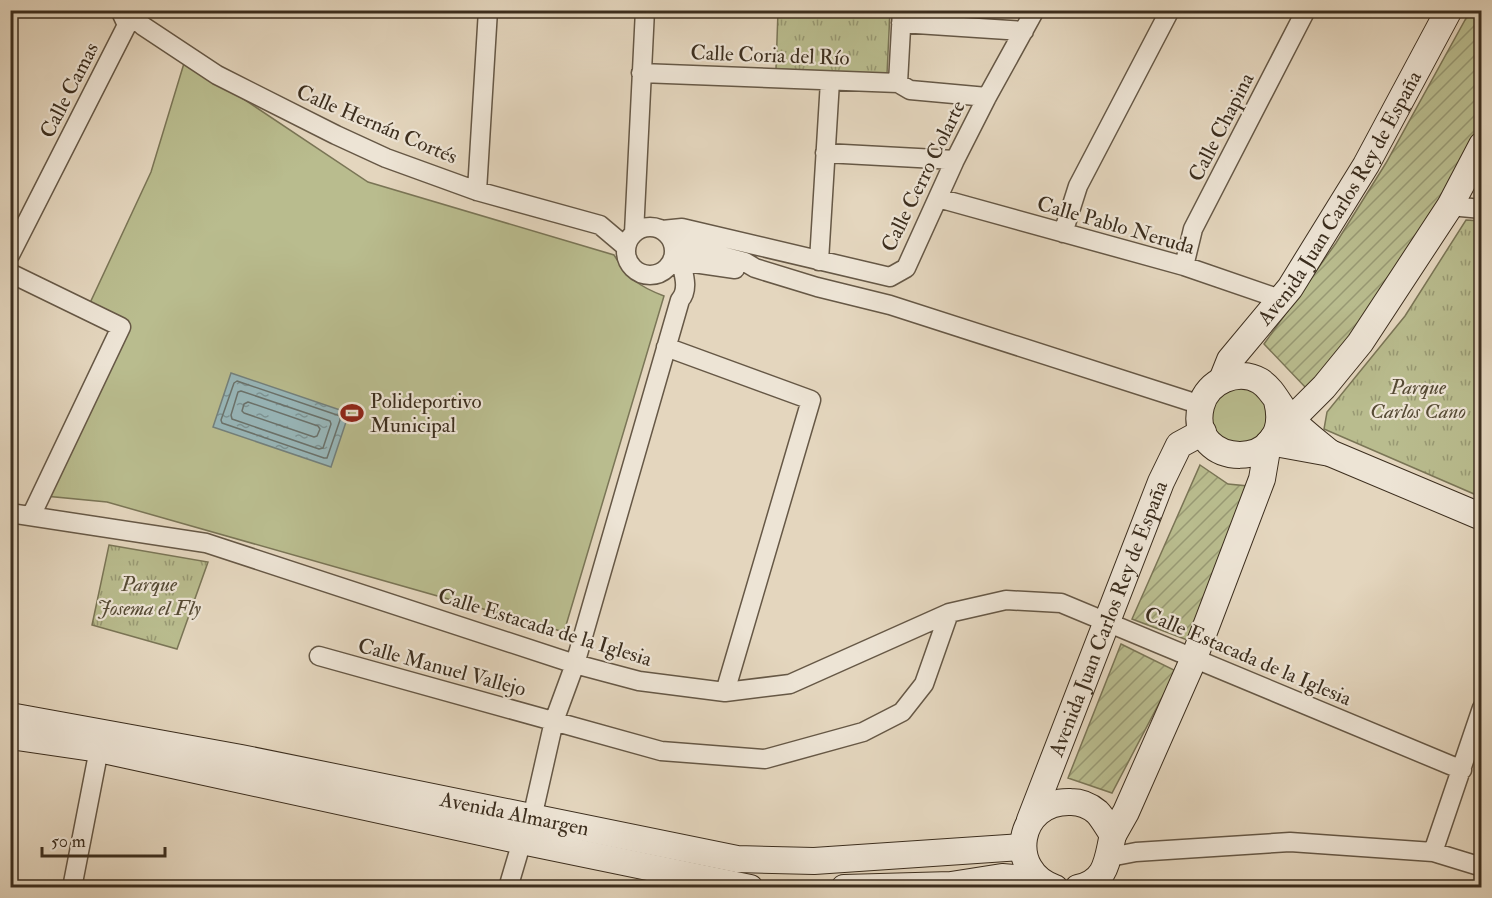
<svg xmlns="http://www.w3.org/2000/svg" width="1492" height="898" viewBox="0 0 1492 898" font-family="'IM FELL Double Pica',serif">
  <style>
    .grass { fill: #b9bc8e; stroke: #7a7556; stroke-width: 1.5 }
    .park { fill: url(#park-tufts); stroke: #7a7556; stroke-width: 1.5 }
    .garden { fill: url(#garden-furrows); stroke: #7a7556; stroke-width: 1.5 }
    .water { fill: url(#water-ripples); stroke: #73807c; stroke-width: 1.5 }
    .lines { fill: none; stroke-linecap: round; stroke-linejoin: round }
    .shore { stroke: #6a726c; stroke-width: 1.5 }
    .street-casing { stroke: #665846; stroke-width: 21 }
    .secondary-casing { stroke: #3c2e1e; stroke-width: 28 }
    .street { stroke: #ede4d5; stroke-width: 18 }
    .secondary { stroke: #ede4d5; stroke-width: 26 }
    .labels { text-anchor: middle; stroke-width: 4.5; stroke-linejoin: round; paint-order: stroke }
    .street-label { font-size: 21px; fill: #3c2e1e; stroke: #ede4d5 }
    .park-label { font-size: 21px; font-style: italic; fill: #554a34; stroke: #ede4d5 }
    .poi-label { font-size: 21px; fill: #3c2e1e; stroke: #ede4d5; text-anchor: start }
  </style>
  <defs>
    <pattern id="park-tufts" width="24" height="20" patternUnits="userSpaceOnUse" patternTransform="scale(1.5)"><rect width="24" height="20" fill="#b9bc8e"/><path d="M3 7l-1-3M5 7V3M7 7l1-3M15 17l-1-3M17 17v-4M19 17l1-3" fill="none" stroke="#989973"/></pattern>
    <pattern id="garden-furrows" width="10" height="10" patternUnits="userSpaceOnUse" patternTransform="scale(1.5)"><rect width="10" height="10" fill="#b9bc8e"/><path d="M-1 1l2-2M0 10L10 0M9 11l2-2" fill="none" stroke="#989973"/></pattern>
    <pattern id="water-ripples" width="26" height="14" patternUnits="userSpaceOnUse" patternTransform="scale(1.5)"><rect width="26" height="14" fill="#98b7ba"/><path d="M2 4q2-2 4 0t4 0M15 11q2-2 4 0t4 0" fill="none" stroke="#7d9597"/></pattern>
  </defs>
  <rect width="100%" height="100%" fill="#e4d6be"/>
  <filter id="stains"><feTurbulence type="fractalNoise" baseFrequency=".00333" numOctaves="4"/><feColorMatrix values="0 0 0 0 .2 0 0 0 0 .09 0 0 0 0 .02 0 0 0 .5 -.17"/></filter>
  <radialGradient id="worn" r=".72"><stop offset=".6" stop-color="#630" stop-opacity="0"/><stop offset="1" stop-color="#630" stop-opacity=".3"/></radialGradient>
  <!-- grass -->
  <path class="grass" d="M185,60L368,182L614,255C629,279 638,286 664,296L564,632L107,502L35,495L113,331L90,303L151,172Z
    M1251,387L1266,400L1267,429L1253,443L1225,442C1206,421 1206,415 1221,391Z"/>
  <!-- park -->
  <path class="park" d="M778,11H890L887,74L776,69Z
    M1466,220L1481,221V497L1324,429L1327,412L1405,316Z
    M109,545L208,562L177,649L92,625Z"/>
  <!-- garden -->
  <path class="garden" d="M1470,11H1481V124L1441,201L1352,340L1306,388L1264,344L1336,243L1386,163Z
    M1200,465L1228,484L1248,486L1190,641L1132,619Z
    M1121,644L1176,671L1112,793L1068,778Z"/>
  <!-- water -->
  <path class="water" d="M231,373L349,413L331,467L213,427Z"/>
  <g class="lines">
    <!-- shore -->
    <path class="shore" d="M237,381L340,416V420L327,458H324L222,423L221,420L234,383Z
      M241,391L330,421L331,424L323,448L319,449L232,419L231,415L238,392Z
      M248,402L318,426L320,429L317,436L314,437L244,413L242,411L244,404Z"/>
    <!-- street casing -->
    <g class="street-casing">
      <path id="street" d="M125,10L143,26L217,75L336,135L386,158L477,191L600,225L626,247
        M901,23L1024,31
        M641,73L898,83L910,90L987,97
        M898,83L902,10
        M825,153L955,160
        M477,191L488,10
        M938,198L1184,266L1280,299
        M1450,206L1482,209
        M626 251a24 24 0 1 1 48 0a24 24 0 1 1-48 0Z
        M662,230L682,228L890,277L906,268L955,160L987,97L1035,10
        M634,233L645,10
        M1063,233L1078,186L1170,10
        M673,243L745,262L755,268L817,287L890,305L1201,405
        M10,255L127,25L120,10
        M673,260L735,269
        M819,261L830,81
        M1184,266L1193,229L1306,10
        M10,273L121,327L31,516
        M666,347L811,400L725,692
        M10,513L206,543L575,664L639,681L725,692L790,684L949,613L1006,600L1061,603L1462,770
        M319,656L661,751L765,759L863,732L902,712L924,684L949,613
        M1433,852L1482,708
        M1110,857L1136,852L1290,842L1433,852L1482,867
        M72,888L99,749
        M508,888L522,841L532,818L554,721L575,664L680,300C689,290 684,275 681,262"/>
    </g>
    <!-- secondary casing -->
    <g class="secondary-casing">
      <g id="secondary">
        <path id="s1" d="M1222,380L1230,360L1290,288L1366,165L1449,10"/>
        <path d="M1277,401C1296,474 1185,470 1201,406C1207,381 1238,368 1260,381C1274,390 1280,408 1292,420C1303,432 1317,442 1330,453"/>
        <path d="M1273,438L1324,387L1360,343L1450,206L1482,145"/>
        <path d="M1270,442L1330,453L1482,517"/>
        <path id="s2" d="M10,716L241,758L737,859L814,861L1023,847"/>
        <path d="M10,736L99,749L522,841L750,888"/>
        <path id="s3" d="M1030,820L1161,482L1179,445L1203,432"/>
        <path d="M1113,835L1126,812L1194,658L1262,479L1268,444"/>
        <path d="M844,888L951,885L1002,877L1039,880"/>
        <path d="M1055,888C1006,872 1016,800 1071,802C1080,802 1090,806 1097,812C1103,818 1108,828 1113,835C1107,859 1108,881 1078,888"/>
      </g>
    </g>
    <!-- street -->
    <use href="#street" class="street"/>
    <!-- secondary -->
    <use href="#secondary" class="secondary"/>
  </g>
  <!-- icons -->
  <defs>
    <g id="stadium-bare" transform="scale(1.8)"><path d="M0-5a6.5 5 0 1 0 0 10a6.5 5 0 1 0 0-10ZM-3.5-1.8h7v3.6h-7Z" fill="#8f2418" stroke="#ede4d5" stroke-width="2.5" paint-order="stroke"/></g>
  </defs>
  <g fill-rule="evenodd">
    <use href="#stadium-bare" x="352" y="413"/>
  </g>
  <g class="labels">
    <!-- street labels -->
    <g class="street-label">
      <text transform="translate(770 55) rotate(2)" y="7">Calle Coria del Río</text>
      <text transform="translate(69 90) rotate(-63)" y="7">Calle Camas</text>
      <text transform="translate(377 124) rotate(23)" y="7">Calle Hernán Cortés</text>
      <text transform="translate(1221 127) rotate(-63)" y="7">Calle Chapina</text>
      <text transform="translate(923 176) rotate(-64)" y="7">Calle Cerro Colarte</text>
      <text dy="7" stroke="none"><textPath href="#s1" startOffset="218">Avenida Juan Carlos Rey de España</textPath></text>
      <text transform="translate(1116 225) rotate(16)" y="7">Calle Pablo Neruda</text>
      <text dy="7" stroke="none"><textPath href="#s3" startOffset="216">Avenida Juan Carlos Rey de España</textPath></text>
      <text transform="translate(545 627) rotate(17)" y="7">Calle Estacada de la Iglesia</text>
      <text transform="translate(1248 656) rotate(23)" y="7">Calle Estacada de la Iglesia</text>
      <text transform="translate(442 667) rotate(15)" y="7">Calle Manuel Vallejo</text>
      <text dy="7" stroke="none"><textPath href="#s2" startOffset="514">Avenida Almargen</textPath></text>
    </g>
    <!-- park labels -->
    <g class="park-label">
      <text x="1418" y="394">Parque<tspan x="1418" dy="24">Carlos Cano</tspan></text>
      <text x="149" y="591">Parque<tspan x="149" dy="24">Josema el Fly</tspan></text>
    </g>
    <!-- poi labels -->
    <g class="poi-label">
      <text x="370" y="408">Polideportivo<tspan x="370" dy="24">Municipal</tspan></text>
    </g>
  </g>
  <!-- margin -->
  <rect width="1492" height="898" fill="none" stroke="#e4d6be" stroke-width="36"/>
  <rect x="12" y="12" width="1468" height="874" fill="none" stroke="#3c2e1e" stroke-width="3"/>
  <rect x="18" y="18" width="1456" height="862" fill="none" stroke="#3c2e1e" stroke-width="1.5"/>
  <!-- scale -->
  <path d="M42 847v9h123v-9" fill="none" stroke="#3c2e1e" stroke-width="3"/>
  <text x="51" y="847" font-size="18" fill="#3c2e1e" stroke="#ede4d5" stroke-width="4.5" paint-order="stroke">50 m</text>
  <rect width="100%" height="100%" filter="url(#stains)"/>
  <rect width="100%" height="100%" fill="url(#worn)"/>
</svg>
